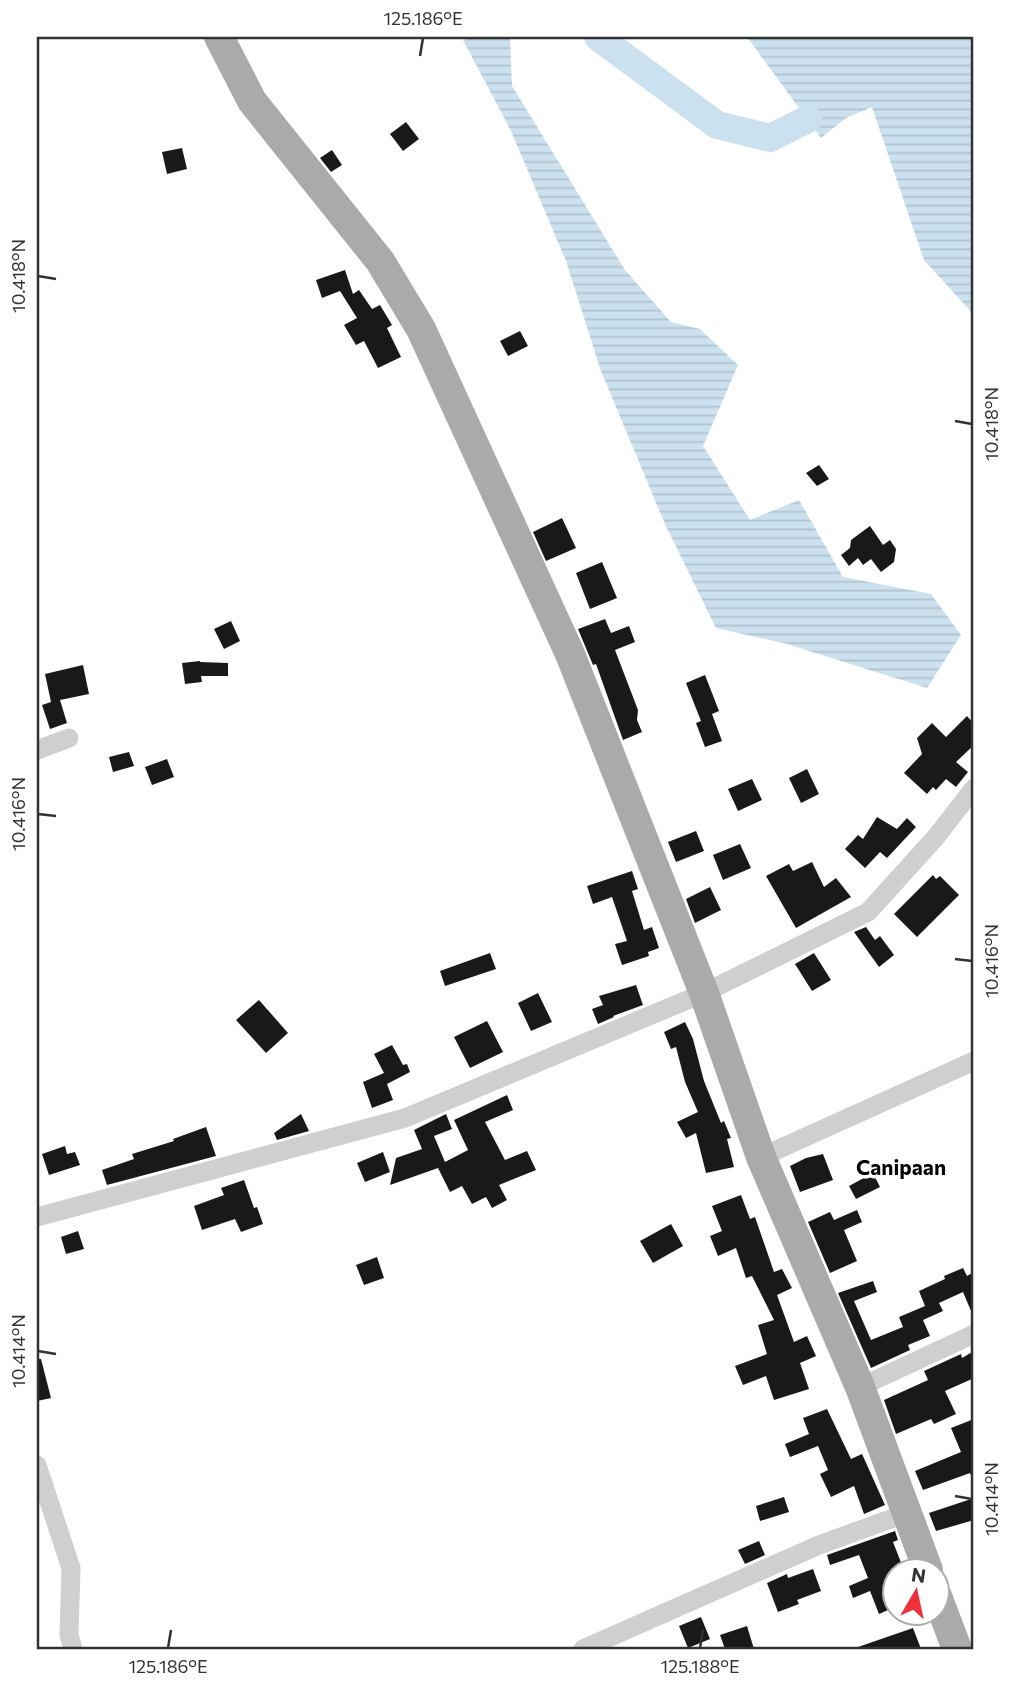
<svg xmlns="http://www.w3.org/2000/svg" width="1011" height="1686" viewBox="0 0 1011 1686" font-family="Commissioner,sans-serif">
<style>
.water{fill:url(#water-rules)}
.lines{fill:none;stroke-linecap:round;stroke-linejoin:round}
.river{stroke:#cce1ef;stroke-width:28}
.building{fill:#191919}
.street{stroke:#cfcfcf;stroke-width:19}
.primary{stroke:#aaa;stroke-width:30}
.ticks{fill:none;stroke:#323232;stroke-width:2.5}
.labels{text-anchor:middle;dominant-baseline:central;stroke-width:7;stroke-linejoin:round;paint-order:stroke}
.quarter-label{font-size:21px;font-weight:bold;fill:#000;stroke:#fff}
.neatline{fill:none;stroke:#323232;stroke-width:2.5}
.ticks-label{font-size:18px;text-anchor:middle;fill:#323232}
</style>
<defs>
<pattern id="water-rules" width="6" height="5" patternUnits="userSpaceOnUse" patternTransform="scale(1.75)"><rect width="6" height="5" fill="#cce1ef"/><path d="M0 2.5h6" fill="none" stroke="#b0c2cd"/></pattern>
</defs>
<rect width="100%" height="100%" fill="#fff"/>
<g class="water">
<polygon points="478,37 510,37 512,86 625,270 671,322 700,329 738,365 703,446 750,520 799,500 843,577 931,594 961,635 927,688 787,644 716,628 665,524 601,371 566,261 511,131 463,40"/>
<polygon points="747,37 974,37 974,315 924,260 872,107 846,118 821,138"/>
</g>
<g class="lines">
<polyline class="river" points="598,37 717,125 770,138 808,119"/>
</g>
<g class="building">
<polygon points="406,122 419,139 403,151 390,134"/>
<polygon points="182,148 187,169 167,174 162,152"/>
<polygon points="332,150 342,165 331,172 320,158"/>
<polygon points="345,270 353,294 359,290 372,309 380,305 392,325 387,328 401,357 378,368 364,341 356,345 344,325 357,318 340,291 322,298 316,280"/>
<polygon points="520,331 528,346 508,356 500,341"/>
<polygon points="819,465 829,479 817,486 806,473"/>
<polygon points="562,518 576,548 546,561 533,532"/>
<polygon points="870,526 883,545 890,540 896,549 894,562 881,572 871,559 863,565 858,558 849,566 841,555 850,548 851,540"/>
<polygon points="602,562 617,598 590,609 576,573"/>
<polygon points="605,619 611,633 629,626 635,642 615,650 638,710 637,720 642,732 623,740 596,664 593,665 578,629"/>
<polygon points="231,621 240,641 224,649 214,629"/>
<polygon points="200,661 200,662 228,663 228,676 201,676 202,682 185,684 182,663"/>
<polygon points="83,665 89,694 60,700 67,723 50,729 42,705 51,702 45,674"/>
<polygon points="705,675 719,711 712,714 722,741 705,747 696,723 701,721 686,683"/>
<polygon points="967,716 974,724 974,745 956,762 968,772 956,787 946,779 936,790 933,787 927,794 904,773 922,754 917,738 932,723 946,737"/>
<polygon points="129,752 134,766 113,772 109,757"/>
<polygon points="167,759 174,777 152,785 145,767"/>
<polygon points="807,769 819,794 801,803 789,778"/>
<polygon points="752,779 762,800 738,811 728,789"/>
<polygon points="877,817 897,829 907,818 916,827 887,858 880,852 865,868 845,849 858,835 863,839"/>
<polygon points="696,831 704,851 676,862 668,842"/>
<polygon points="740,844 751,868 723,880 713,855"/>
<polygon points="812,862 824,887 836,878 851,897 796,928 766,876 789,864 793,871"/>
<polygon points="632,871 638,889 632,891 644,930 652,927 659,948 648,952 649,956 622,965 615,944 627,941 612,897 593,904 587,886"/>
<polygon points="933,875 936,879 940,876 959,895 917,937 894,914"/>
<polygon points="710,887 721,910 695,923 686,899"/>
<polygon points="866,927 875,940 880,936 894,955 879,967 854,932"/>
<polygon points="490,953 496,969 445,986 440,971"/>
<polygon points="814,953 831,980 812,991 795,964"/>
<polygon points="636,985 643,1005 613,1016 614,1017 598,1024 592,1009 603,1005 599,996"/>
<polygon points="538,993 552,1022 531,1031 518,1003"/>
<polygon points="259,1000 288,1033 266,1053 236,1020"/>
<polygon points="487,1021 503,1052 470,1068 454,1037"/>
<polygon points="685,1022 693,1039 704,1081 721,1123 724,1121 731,1138 727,1139 734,1167 706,1173 696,1133 686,1138 677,1122 698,1112 685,1082 676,1047 671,1049 664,1032"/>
<polygon points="392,1045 403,1065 407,1064 410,1072 387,1084 393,1100 372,1108 363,1082 384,1073 374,1054"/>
<polygon points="507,1095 513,1110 485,1122 505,1160 527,1151 536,1170 499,1185 507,1200 492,1208 486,1197 472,1204 462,1186 450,1192 438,1168 390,1185 396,1158 422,1149 414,1130 446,1114 452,1129 434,1136 445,1162 468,1150 454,1120"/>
<polygon points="301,1114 309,1131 277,1140 274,1133"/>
<polygon points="206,1127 216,1156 107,1185 102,1170 134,1159 132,1154 174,1141 173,1139"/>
<polygon points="65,1146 67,1154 75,1152 80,1165 49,1175 42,1154"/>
<polygon points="383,1152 390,1172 365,1182 357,1163"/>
<polygon points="823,1154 833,1180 800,1192 790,1166 806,1158"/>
<polygon points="873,1173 880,1187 856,1199 849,1186"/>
<polygon points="244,1180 254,1208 257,1207 263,1224 241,1232 235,1219 202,1230 194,1206 224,1195 221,1188"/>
<polygon points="741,1195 750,1219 755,1217 774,1272 782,1269 792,1288 777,1295 794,1342 807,1336 816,1356 800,1363 809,1389 774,1400 766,1376 743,1385 735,1366 767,1354 758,1325 774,1320 752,1276 746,1278 736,1248 718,1256 710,1236 722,1231 712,1206"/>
<polygon points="857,1210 862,1222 844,1230 857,1261 830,1273 808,1222 830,1212 834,1220"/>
<polygon points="671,1224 683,1246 653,1263 640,1241"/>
<polygon points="78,1231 84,1249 66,1254 61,1237"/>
<polygon points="377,1257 384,1278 364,1285 356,1265"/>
<polygon points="963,1268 967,1276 974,1272 974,1318 963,1292 939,1303 943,1311 923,1320 930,1336 908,1345 910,1350 871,1368 838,1293 873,1281 877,1292 854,1301 871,1340 903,1327 899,1317 925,1306 919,1291 945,1279 944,1276"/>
<polygon points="974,1351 974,1378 945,1391 956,1414 934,1424 931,1419 896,1434 884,1400 928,1380 924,1371 961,1354 962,1358"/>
<polygon points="37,1359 41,1359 51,1398 37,1401"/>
<polygon points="827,1409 851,1459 862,1454 885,1505 864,1514 854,1486 831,1497 820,1474 828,1470 818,1446 790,1457 785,1444 809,1434 803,1418"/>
<polygon points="974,1419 974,1483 970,1473 923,1490 915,1471 961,1452 951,1428"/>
<polygon points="784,1497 789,1512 760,1521 756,1506"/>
<polygon points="974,1498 974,1520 936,1531 929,1513"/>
<polygon points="895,1531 898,1540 893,1542 902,1565 895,1567 895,1607 879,1614 870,1591 853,1598 849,1586 868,1578 859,1555 830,1565 827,1555"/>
<polygon points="759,1541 765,1555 745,1564 738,1550"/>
<polygon points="813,1569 821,1591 797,1600 799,1604 778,1612 767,1583 787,1574 788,1578"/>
<polygon points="701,1617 710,1639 688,1648 679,1626"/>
<polygon points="747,1626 754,1649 725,1649 720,1635"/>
<polygon points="913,1628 921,1649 859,1649 858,1647"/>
</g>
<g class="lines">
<g class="street">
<polyline points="37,750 69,738"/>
<polyline points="761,1157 974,1061"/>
<polyline points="37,1217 405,1118 704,993 868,912 936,837 974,788"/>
<polyline points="860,1387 974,1334"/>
<polyline points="37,1465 71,1568 69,1635 73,1649"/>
<polyline points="583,1649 819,1545 907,1513"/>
</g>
<g class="primary">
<polyline points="219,37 252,101 380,261 421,329 570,654 704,993 761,1157 860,1387 928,1570"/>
<polyline points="937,1596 957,1649"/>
</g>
</g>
<path class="ticks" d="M420,56L423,38M38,276L56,279M955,421L972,424M38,814L56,816M955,959L972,961M38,1351L56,1354M955,1496L972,1499M168,1648L171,1630M700,1648L703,1630"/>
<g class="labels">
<g class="quarter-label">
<text x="901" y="1166">Canipaan</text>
</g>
</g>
<rect width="1011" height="1686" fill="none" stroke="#ffffff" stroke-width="77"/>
<g transform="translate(916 1592) rotate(9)"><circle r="33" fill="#ffffff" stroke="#adadad" stroke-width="2"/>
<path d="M0-5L12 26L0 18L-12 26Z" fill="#ef2f3c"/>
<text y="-10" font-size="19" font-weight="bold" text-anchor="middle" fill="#323232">N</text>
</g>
<rect x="38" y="38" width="934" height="1610" class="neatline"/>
<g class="ticks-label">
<text x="423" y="25">125.186°E</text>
<text transform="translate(19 276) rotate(-90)" y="6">10.418°N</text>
<text transform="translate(992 424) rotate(-90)" y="6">10.418°N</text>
<text transform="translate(19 814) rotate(-90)" y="6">10.416°N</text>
<text transform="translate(992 961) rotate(-90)" y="6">10.416°N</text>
<text transform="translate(19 1351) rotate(-90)" y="6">10.414°N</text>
<text transform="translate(992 1499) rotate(-90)" y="6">10.414°N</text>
<text x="168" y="1673">125.186°E</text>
<text x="700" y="1673">125.188°E</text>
</g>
</svg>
